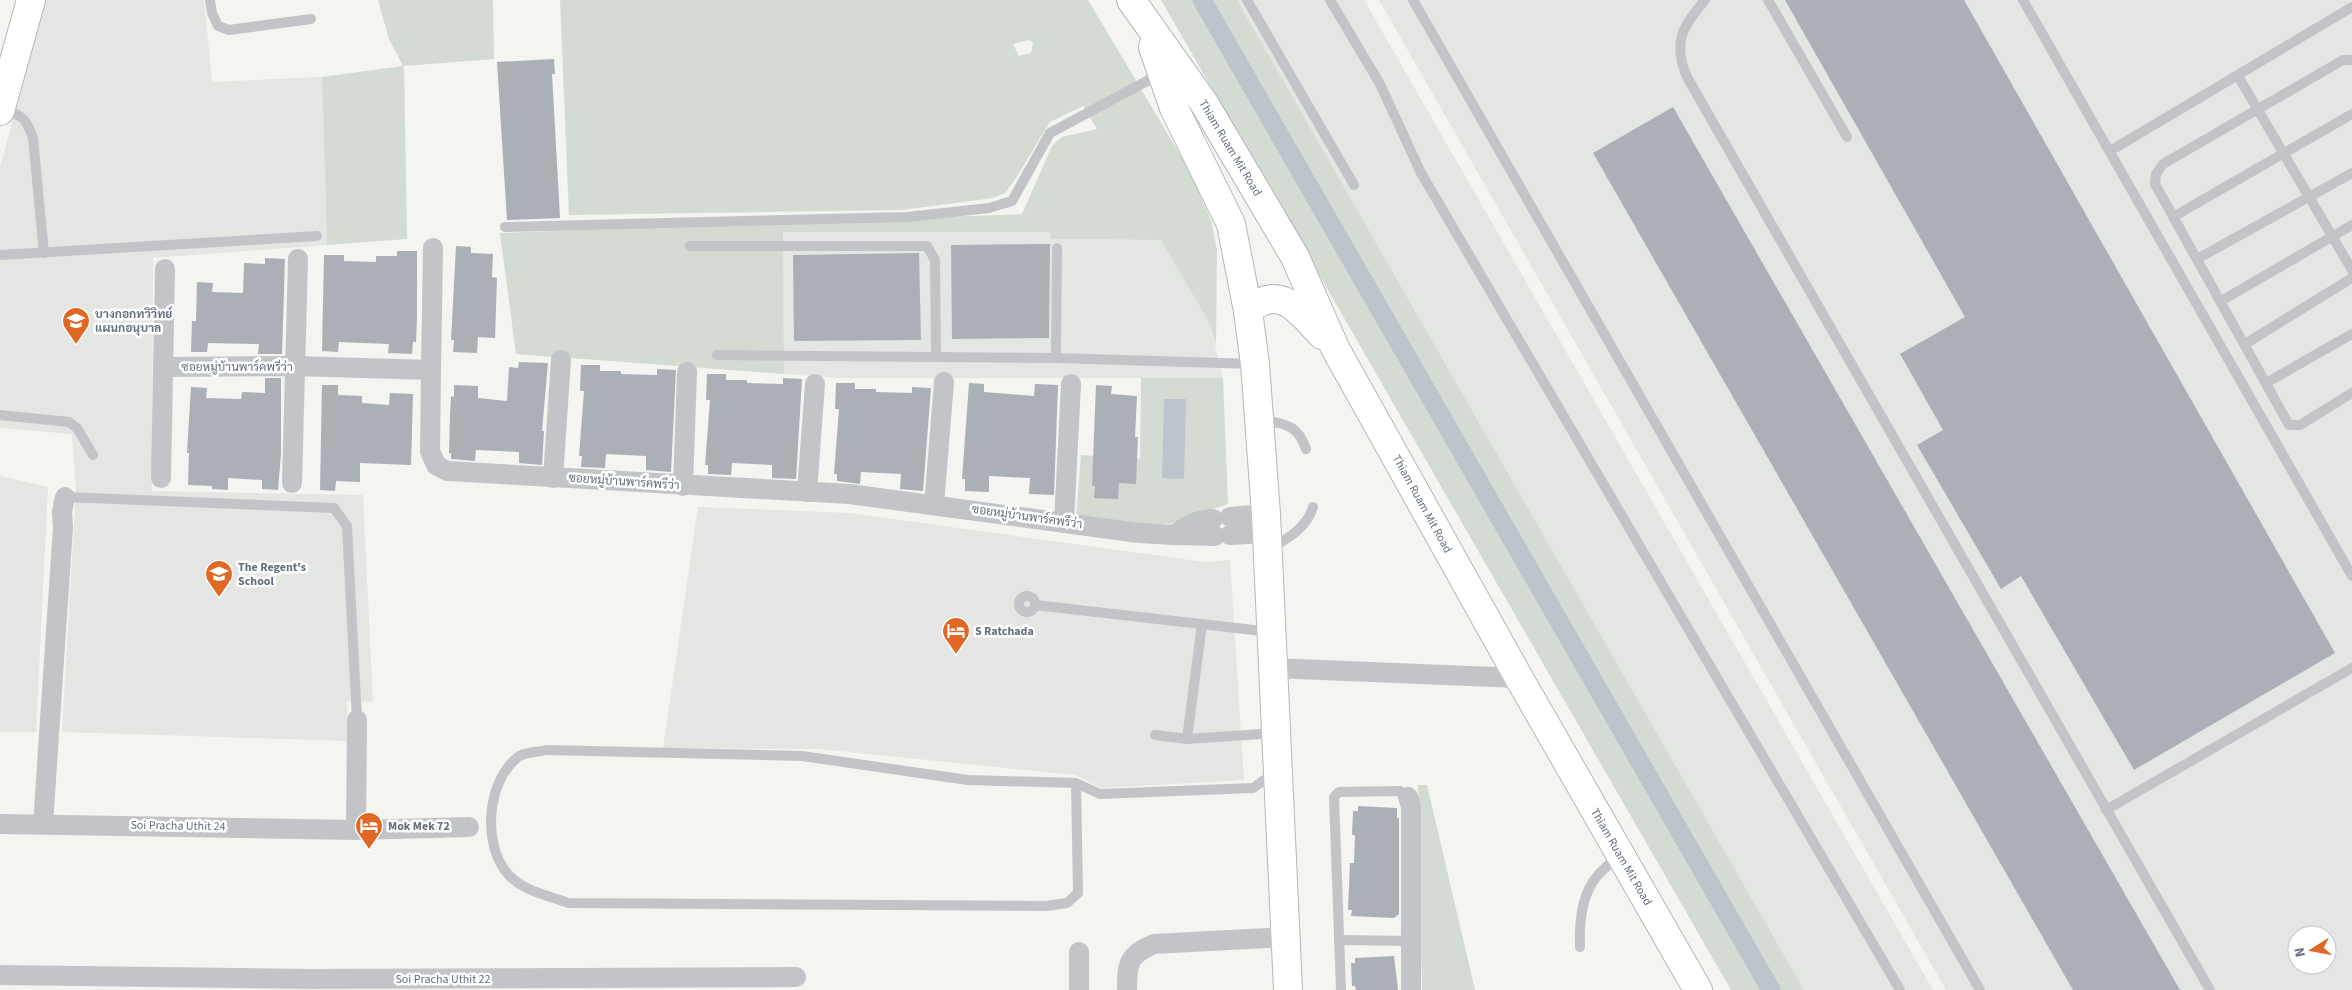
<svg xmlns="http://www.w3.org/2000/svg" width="2352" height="990" viewBox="0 0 2352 990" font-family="'Source Sans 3',Sarabun,sans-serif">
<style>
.built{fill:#e4e6e4;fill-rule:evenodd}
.green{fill:#d4dbd2;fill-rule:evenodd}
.water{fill:#bdc5cc}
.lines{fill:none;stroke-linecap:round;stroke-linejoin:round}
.canal{stroke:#bdc5cc;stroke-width:19}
.building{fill:#aab0b6}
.secondary-casing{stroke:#b4b7bc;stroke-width:30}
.lane{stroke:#c2c4c8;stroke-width:10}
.street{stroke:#c2c4c8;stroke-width:20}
.secondary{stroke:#fff;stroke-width:28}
.labels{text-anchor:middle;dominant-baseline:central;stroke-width:5;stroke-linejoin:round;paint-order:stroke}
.street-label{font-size:12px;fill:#647081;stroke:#fff}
.poi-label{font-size:12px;font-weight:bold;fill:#647081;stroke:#fff;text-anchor:start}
</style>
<rect width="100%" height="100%" fill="#f4f4f0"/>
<g class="built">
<polygon points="46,0 204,0 212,82 322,77 327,245 153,258 152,491 363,495 373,702 347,701 348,741 62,732 76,490 72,434 0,428 0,167"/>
<polygon points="1237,0 1364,0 1933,990 1804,990"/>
<path d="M1379,0H2352V990H1946ZM2297,935H2327V965H2297Z"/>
<polygon points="783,232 1050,232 1051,239 1162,240 1210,324 1223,378 840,378 784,374"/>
<polygon points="0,476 48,487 36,732 0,732"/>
<polygon points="698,507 850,513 1205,562 1230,560 1244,780 1101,788 1075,775 819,749 663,748"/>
</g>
<g class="green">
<polygon points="378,0 493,0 494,59 404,66 407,239 327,245 322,77 403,66 389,39"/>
<path d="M560,0H1088L1188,168L1211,220L1217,250L1216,345L1210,324L1161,240L1051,239L1050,232H783L784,374L516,354L500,233L1022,214L1052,146L1062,137L1097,129L1083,106L1050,122L1014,181L1005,193L993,198L902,210L569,215ZM1029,40L1033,43L1031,53L1019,56L1013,44Z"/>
<polygon points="1161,0 1237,0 1804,990 1731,990"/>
<polygon points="1141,378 1223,378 1228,504 1170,524 1139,524 1076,519 1081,455 1140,459"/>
<polygon points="1418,785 1427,785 1475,990 1422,990"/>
</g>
<polygon class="water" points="1164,399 1186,399 1184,479 1162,478"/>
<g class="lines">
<polyline class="canal" points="1202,0 1771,990"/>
</g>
<g class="building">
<polygon points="1785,0 1964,0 2335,653 2134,770 2021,576 2001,589 1917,445 1943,430 1900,354 1965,317"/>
<polygon points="554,59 555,74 552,74 560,218 507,220 497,62"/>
<polygon points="1673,107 2180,990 2073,990 1593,153"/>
<polygon points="1050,244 1049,338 952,339 951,245"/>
<polygon points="456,246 471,247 471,253 493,254 492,277 497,278 495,338 478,337 477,353 453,352 454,340 451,340"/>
<polygon points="397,251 417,251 417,318 416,342 413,342 412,354 388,353 389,344 339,342 338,352 322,351 324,255 344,255 344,261 376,262 376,256 397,256"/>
<polygon points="919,253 921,340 794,341 793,255"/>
<polygon points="265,258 285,259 282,354 258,354 259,344 208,343 207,352 191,352 192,321 196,321 197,282 213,283 212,292 243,293 244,263 265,264"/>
<polygon points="519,362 548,363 542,431 544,431 542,465 519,463 519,452 476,450 475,461 451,459 451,453 449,453 450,415 451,396 454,397 454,385 478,386 478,398 507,401 509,367 518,368"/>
<polygon points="581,365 600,365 600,371 621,371 621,374 657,375 657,369 676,370 671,472 646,470 646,456 606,454 605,468 581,467 582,456 579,456 584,391 580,391"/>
<polygon points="707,374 726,374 726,380 747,380 747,383 783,384 783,378 802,379 796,479 772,478 772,465 732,463 731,475 708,474 708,465 705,465 710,400 706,400"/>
<polygon points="265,378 281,378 281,454 278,490 262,489 262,480 228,478 228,490 212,489 212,486 188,485 189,453 187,453 191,387 207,388 206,398 241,399 242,392 265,393"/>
<polygon points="836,383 855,383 855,389 876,389 876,392 912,393 912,387 931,388 923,491 900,489 901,474 861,472 860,484 837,481 837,474 834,474 839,409 835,409"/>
<polygon points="969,383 984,384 984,392 1034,396 1035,384 1058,385 1054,495 1029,494 1030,478 989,476 989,492 965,491 965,479 962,479"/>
<polygon points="322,385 338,385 338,395 362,396 362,403 389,405 390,393 413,394 411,465 360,463 360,482 336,481 335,491 320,490"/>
<polygon points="1096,385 1112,386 1111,394 1137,396 1135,437 1138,437 1136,484 1119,483 1118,499 1094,498 1095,486 1092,486"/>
<polygon points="1358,806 1397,808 1397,818 1399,818 1399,914 1394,918 1351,916 1352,910 1348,910 1350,863 1354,863 1355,835 1352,835 1353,811 1358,811"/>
<polygon points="1394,956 1398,990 1356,990 1355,986 1352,986 1351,963 1355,963 1355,958"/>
</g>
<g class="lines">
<defs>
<g id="secondary">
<polyline points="1131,0 1204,103 1295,257 1335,348 1519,678 1698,990"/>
<polyline points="1153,47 1174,108 1231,224 1248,311 1255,364 1266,514 1288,990"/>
<polyline points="0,111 31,0"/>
<path d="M1248,311C1280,282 1300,312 1322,335"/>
</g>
</defs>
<use href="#secondary" class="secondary-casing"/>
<g class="lane">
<polyline points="210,0 212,13 218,26 229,30 311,19"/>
<polyline points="1247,0 1354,185"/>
<polyline points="1330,0 1380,84 1421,173 1900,990"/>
<polyline points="1413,0 1980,990"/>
<path d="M1705,0C1683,26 1672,42 1687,77L2210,990"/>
<polyline points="1768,0 1847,137"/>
<polyline points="2023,0 2352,576"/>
<polyline points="2352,60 2343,60 2163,164 2156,174 2155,184 2289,425 2300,425 2352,393"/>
<polyline points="2238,76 2352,270"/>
<path d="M3,109C23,116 26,118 33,138L44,253"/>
<polyline points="2110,151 2352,7"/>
<polyline points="2173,217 2352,114"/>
<polyline points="505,227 907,217 989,208 1012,201 1050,133 1162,73"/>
<polyline points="690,246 927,246 935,260 936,357"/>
<polyline points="0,255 317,236"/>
<polyline points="2197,259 2352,173"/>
<polyline points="2221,301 2352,225"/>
<polyline points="2245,344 2352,278"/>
<polyline points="717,355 1056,358 1254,364"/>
<polyline points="1056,358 1057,248"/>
<polyline points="2266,383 2352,334"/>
<polyline points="0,415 69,422 77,428 93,455"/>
<path d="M1261,419C1285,425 1297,423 1306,449"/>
<polyline points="65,497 334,508 347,526 357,720"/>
<path d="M1271,548C1289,538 1307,527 1313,507"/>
<circle cx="1027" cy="604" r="8"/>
<polyline points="1035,605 1271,632"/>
<polyline points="1155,735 1187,739 1275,733"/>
<polyline points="1187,739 1202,624"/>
<path d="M1076,783L1078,893L1067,903L1046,906L568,903C547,895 522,891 507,873C482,843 487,781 518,757C524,752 539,752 547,750L802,756L968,780L1076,783L1100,794L1253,788L1274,773"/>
<polyline points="2106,810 2352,668"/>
<polyline points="1339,940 1411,941"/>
<path d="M1580,947C1579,923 1582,893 1598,875C1604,868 1612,862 1619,856"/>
<polyline points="1341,990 1334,797 1339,792 1400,791 1408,797"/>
</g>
<g class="street">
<polyline points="163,367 295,366 431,370 430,451 436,465 447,471 849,494 1139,533 1174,535"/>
<polyline points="431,370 433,248"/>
<polyline points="161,478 165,269"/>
<polyline points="553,478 561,360"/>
<polyline points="292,483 298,259"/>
<polyline points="683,486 687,372"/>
<polyline points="807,492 815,384"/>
<polyline points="934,505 944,382"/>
<polyline points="1230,517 1266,514"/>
<path d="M1213,519C1197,520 1187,525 1174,535L1215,536"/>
<polyline points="1064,523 1071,384"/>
<polyline points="1230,535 1267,533"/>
<polyline points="1272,668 1519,678"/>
<polyline points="1408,797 1411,806 1411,990"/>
<polyline points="0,824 356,830 469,827"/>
<polyline points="43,824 63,527 62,512 65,497"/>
<polyline points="356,830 357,720"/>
<polyline points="1079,952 1079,990"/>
<polyline points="0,975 310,979 796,977"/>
<path d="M1127,990C1127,963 1128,955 1154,944L1286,937"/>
</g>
<use href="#secondary" class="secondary"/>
</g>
<defs>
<symbol id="school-pin" viewBox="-11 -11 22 30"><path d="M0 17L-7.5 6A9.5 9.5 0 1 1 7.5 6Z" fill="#e06824" stroke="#fff"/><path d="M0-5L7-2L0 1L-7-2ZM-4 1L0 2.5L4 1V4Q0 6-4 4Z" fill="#fff"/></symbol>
<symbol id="hotel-pin" viewBox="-11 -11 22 30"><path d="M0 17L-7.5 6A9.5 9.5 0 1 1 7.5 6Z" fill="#e06824" stroke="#fff"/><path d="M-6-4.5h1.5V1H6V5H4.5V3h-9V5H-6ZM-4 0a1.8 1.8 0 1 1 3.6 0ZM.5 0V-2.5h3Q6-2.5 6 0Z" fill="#fff"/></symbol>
</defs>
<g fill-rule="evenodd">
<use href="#school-pin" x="60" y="305" width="32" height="43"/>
<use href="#school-pin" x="203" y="558" width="32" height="43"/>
<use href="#hotel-pin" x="940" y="615" width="32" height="43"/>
<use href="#hotel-pin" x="353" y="810" width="32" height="43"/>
</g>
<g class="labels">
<g class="street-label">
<text transform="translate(1230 148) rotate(59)">Thiam Ruam Mit Road</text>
<text x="237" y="367">ซอยหมู่บ้านพาร์คพรีว่า</text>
<text transform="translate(624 482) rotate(4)">ซอยหมู่บ้านพาร์คพรีว่า</text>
<text transform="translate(1422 504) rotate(61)">Thiam Ruam Mit Road</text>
<text transform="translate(1027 517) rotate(8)">ซอยหมู่บ้านพาร์คพรีว่า</text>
<text transform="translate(178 826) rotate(1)">Soi Pracha Uthit 24</text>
<text transform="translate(1621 857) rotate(60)">Thiam Ruam Mit Road</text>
<text x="443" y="979">Soi Pracha Uthit 22</text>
</g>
<g class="poi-label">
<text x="95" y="314">บางกอกทวิวิทย์<tspan x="95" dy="14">แผนกอนุบาล</tspan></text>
<text x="238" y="567">The Regent's<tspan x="238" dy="14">School</tspan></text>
<text x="975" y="631">S Ratchada</text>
<text x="388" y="826">Mok Mek 72</text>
</g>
</g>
<g transform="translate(2312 950) rotate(259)"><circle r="24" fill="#ffffff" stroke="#c1c6cd"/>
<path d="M0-4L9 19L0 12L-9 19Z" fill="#e06824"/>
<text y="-8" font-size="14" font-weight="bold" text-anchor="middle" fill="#647081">N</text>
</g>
</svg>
